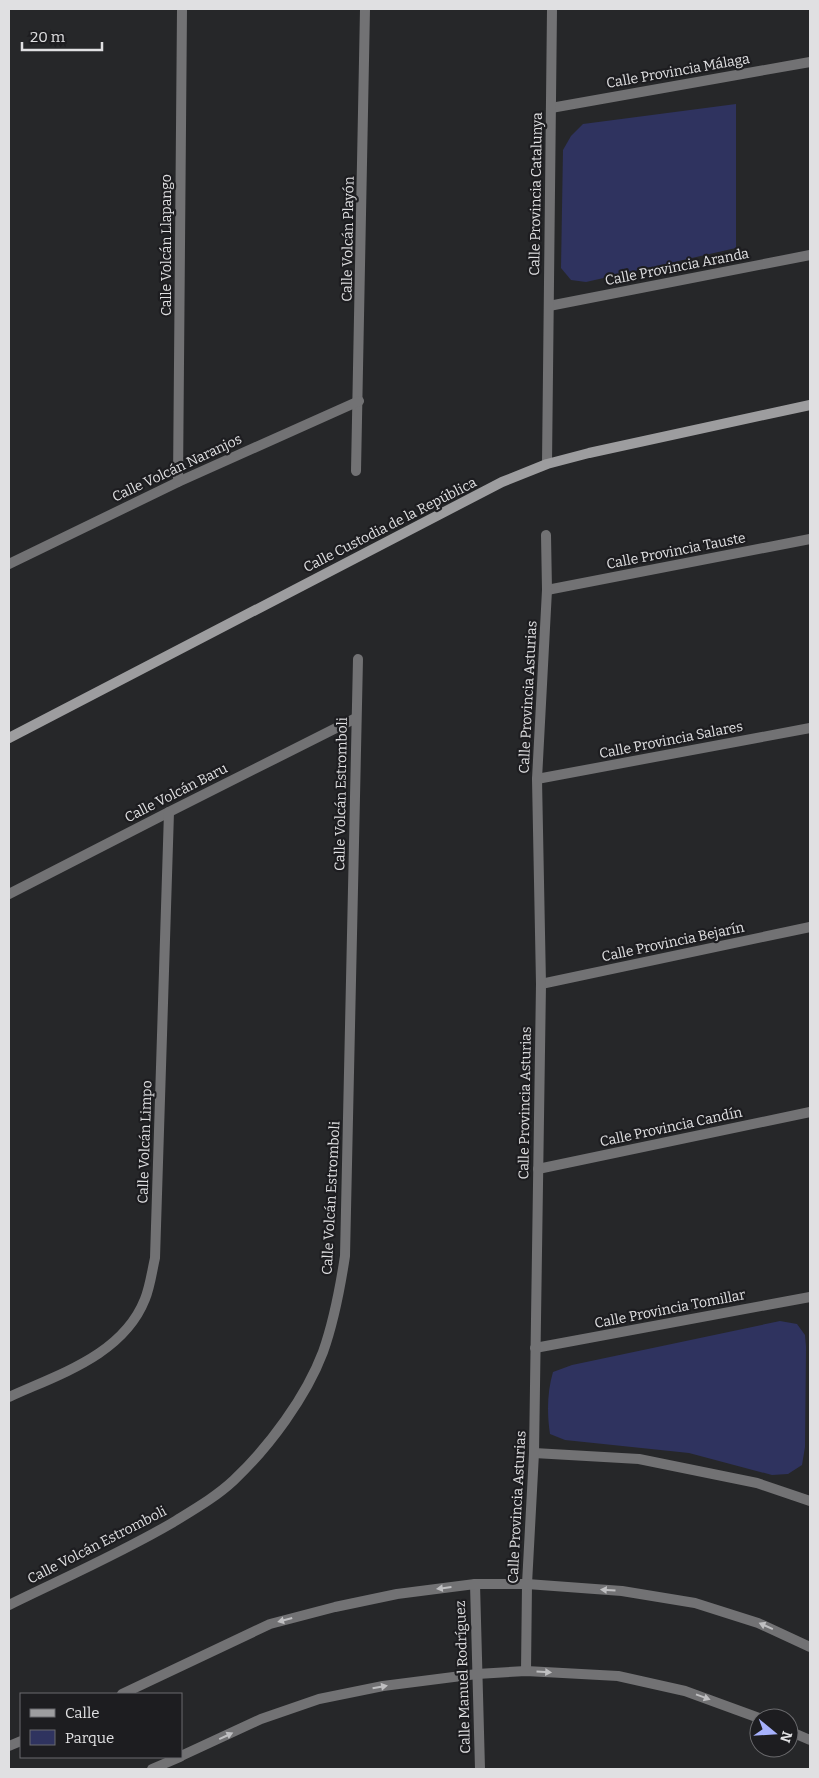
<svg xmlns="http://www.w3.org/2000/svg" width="819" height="1778" viewBox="0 0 819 1778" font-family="Bitter,serif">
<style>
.green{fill:#2f335f}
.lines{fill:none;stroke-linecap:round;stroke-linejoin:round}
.minor{stroke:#727274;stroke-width:10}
.tertiary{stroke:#727274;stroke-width:10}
.secondary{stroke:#9d9d9f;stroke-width:10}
.oneway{fill:#bfbfc1}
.labels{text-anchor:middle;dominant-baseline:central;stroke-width:4.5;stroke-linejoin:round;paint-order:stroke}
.street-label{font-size:14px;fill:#e0e0e2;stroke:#1d1d20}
</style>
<rect width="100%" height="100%" fill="#262729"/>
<g class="green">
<polygon points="736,104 736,248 586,282 571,280 561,268 563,150 571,136 583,124"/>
<path d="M780,1321L797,1324L805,1335L806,1347L805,1447L802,1465L788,1474L772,1475L689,1453L565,1440L550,1434C547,1414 547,1392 553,1372L572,1365Z"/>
</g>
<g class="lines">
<g class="minor">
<polyline points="551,108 810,62"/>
<polyline points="549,306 810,255"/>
<polyline points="547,464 552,9"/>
<polyline points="356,471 365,9"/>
<polyline points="178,482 182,9"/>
<polyline points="9,564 178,482 359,401"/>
<polyline points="547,590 810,539"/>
<polyline points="537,779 810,728"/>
<polyline points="9,894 169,812 356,718"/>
<polyline points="541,984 810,927"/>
<polyline points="538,1169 810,1112"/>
<polyline points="535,1348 810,1297"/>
<path d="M9,1397C59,1374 123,1355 145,1299C150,1287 152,1271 155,1258L169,812"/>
<polyline points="534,1453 639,1459 757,1483 810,1501"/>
<polyline points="475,1584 480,1769"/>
<path d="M9,1605C64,1578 119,1554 172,1523C193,1510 216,1497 234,1480C269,1447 306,1397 323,1352C334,1321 340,1289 345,1256L358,659"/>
<polyline points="526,1671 527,1584 534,1453 541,984 537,779 547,590 546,535"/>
</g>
<g class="tertiary">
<polyline points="122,1694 270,1624 335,1607 397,1594 475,1584 527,1584 622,1591 695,1603 758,1623 810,1647"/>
<polyline points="789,1731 810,1740"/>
<polyline points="9,1746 21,1741"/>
<polyline points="181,1756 261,1719 319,1699 383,1686 477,1674 526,1671 618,1676 685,1691 759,1718"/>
<polyline points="152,1769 180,1757"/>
</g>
<polyline class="secondary" points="9,738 502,482 547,464 589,453 810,405"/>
</g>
<defs><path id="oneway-solid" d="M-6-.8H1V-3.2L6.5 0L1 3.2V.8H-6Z" transform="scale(1.25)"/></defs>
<g class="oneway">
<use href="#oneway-solid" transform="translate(444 1588) rotate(173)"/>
<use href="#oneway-solid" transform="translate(608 1590) rotate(-176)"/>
<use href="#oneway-solid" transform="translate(285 1620) rotate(165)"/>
<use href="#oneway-solid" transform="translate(766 1626) rotate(-156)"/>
<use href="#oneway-solid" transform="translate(544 1672) rotate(3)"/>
<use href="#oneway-solid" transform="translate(380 1687) rotate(-10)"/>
<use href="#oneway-solid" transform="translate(703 1697) rotate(20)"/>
<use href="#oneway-solid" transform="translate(226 1736) rotate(-25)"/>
</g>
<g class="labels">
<g class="street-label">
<text transform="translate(678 71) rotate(-10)">Calle Provincia Málaga</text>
<text transform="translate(536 194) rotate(-89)">Calle Provincia Catalunya</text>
<text transform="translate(348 239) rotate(-89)">Calle Volcán Playón</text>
<text transform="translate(166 245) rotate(-90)">Calle Volcán Llapango</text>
<text transform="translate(677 267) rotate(-11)">Calle Provincia Aranda</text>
<text transform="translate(177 468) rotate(-25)">Calle Volcán Naranjos</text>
<text transform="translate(390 525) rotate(-27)">Calle Custodia de la República</text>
<text transform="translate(676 551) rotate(-11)">Calle Provincia Tauste</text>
<text transform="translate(528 697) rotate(-87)">Calle Provincia Asturias</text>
<text transform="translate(671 740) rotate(-11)">Calle Provincia Salares</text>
<text transform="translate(176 793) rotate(-27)">Calle Volcán Baru</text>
<text transform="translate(341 794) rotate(-89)">Calle Volcán Estromboli</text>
<text transform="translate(673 942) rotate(-12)">Calle Provincia Bejarín</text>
<text transform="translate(525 1103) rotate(-89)">Calle Provincia Asturias</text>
<text transform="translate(671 1127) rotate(-12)">Calle Provincia Candín</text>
<text transform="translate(145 1142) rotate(-88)">Calle Volcán Limpo</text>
<text transform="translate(331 1198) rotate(-87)">Calle Volcán Estromboli</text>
<text transform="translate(670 1309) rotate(-11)">Calle Provincia Tomillar</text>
<text transform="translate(517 1507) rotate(-87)">Calle Provincia Asturias</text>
<text transform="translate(97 1545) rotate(-27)">Calle Volcán Estromboli</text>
<text transform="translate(463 1677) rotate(-92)">Calle Manuel Rodríguez</text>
</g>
</g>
<rect width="819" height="1778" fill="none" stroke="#e0e0e2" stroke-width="20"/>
<rect x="20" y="1693" width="162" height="65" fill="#1d1d20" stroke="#6b6b6e"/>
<rect x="30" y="1709" width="25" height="8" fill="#9d9d9f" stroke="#6b6b6e"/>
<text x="65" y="1718" font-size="15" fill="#e0e0e2">Calle</text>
<rect x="30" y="1730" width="25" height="15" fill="#2f335f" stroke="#6b6b6e"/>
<text x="65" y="1743" font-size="15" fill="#e0e0e2">Parque</text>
<g transform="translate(774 1733) rotate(108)"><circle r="24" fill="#1d1d20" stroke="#6b6b6e"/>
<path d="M0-4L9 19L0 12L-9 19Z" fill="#a6b1fc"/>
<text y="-8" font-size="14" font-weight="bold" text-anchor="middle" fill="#e0e0e2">N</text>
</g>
<path d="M22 42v8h80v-8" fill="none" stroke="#e0e0e2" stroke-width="2.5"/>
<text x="30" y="42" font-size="15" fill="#e0e0e2" stroke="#1d1d20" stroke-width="4" paint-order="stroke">20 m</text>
</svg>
